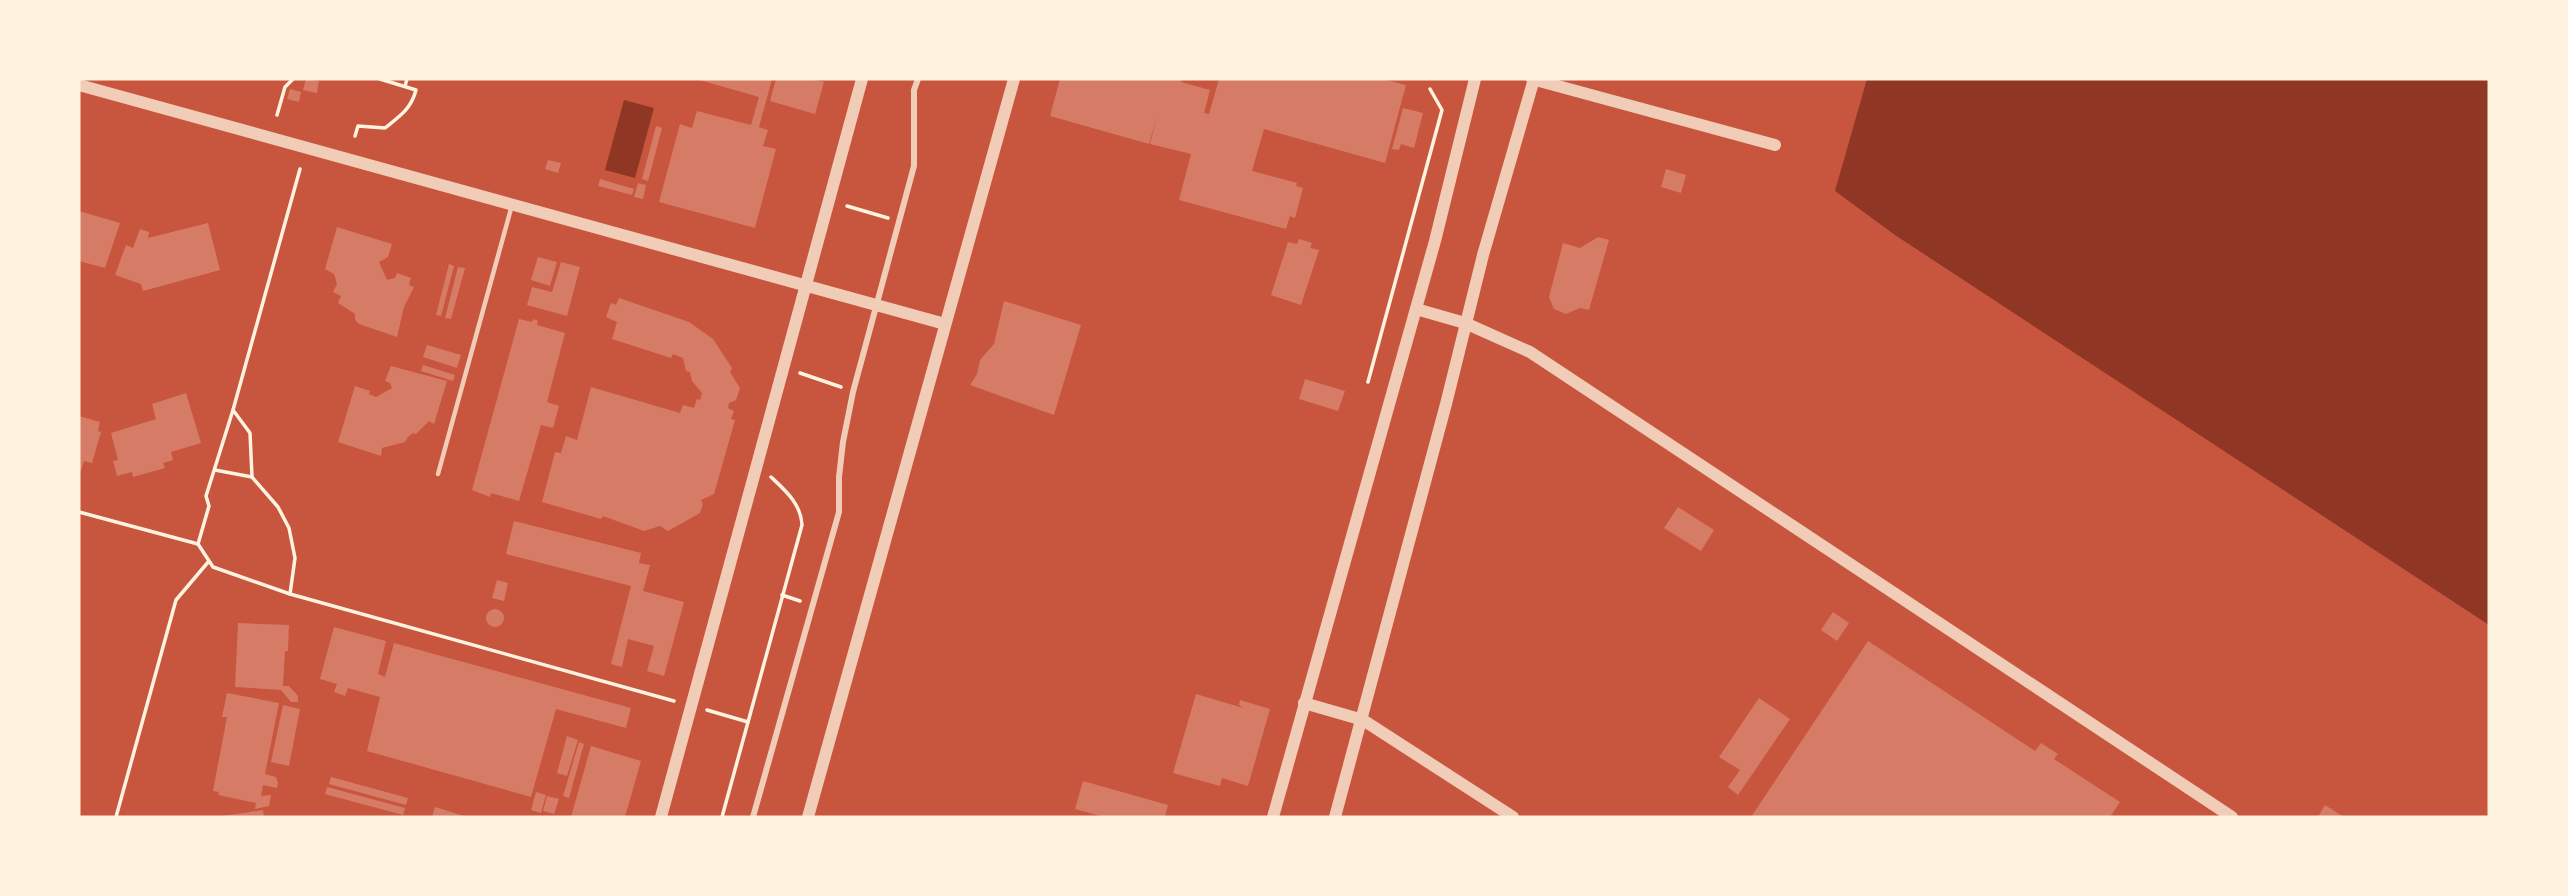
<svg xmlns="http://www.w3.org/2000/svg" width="2568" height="896" viewBox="0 0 2568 896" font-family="Inter,sans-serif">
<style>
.water{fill:#8f3625}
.building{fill:#d67c66}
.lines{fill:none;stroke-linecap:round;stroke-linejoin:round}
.path{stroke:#fff3e0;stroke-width:3.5}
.service{stroke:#f1ccb7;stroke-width:4.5}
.pedestrian{stroke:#f1ccb7;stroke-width:6}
.tertiary{stroke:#f1ccb7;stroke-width:12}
</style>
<rect width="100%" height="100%" fill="#c8553d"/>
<g class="water">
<polygon points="1867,79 2489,79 2489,625 1895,235 1835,191"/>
<polygon points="624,100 654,108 635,178 605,170"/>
</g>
<g class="building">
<polygon points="306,79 319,81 317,93 303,90"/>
<polygon points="696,79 772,79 759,127 768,130 763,146 776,149 755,228 659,202 680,124 692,128 697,111 751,125 759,97"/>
<polygon points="776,79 810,79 824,82 815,114 770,101"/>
<polygon points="1060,79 1182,79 1181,82 1210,90 1204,113 1209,114 1219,79 1383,79 1406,85 1385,163 1264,129 1252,171 1297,183 1296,186 1303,188 1295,218 1290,216 1286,229 1179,200 1191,154 1150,144 1157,116 1149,144 1050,116"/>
<polygon points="290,89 301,92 299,102 287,99"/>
<polygon points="1403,108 1423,113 1414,148 1401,144 1399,150 1392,149"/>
<polygon points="656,126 662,128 648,181 642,179"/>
<polygon points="548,160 561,163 558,173 545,169"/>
<polygon points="1666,169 1686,175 1681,193 1661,187"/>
<polygon points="600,179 634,189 632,195 598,186"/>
<polygon points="638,183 646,185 643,199 634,197"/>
<polygon points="79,211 120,223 105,268 79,261"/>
<polygon points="208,223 220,270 143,291 141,284 115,275 126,245 133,248 140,229 149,232 148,238"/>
<polygon points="337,227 392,244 388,257 379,262 387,280 395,278 397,273 411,278 409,285 414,287 404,307 397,337 359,324 355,320 355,314 338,303 341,296 333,292 337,284 334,274 325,269"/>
<polygon points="1598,237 1609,240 1589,310 1580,308 1566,314 1554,309 1549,297 1563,243 1580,248"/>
<polygon points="1299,239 1312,243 1310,248 1319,250 1301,305 1271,295 1288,242 1297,244"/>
<polygon points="538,257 557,262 550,286 531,280"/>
<polygon points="561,262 580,267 567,316 527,305 532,287 552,292"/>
<polygon points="449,264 454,266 441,316 436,315"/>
<polygon points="458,267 465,268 451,319 445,318"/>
<polygon points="619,298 689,322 713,339 732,368 730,372 740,388 736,400 729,403 728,408 734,411 731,419 735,420 714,494 701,500 703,504 700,513 668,531 660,526 644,531 603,516 601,519 542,502 555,452 561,453 566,436 577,440 591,387 680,413 683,405 694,408 697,399 700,400 702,393 692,381 690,372 686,371 683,358 673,354 671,358 612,339 617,322 606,317 611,303 616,305"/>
<polygon points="1004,301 1081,325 1054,415 970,385 977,374 980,360 994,344"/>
<polygon points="519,319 532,322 533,319 538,321 537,325 565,333 547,402 559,406 553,428 541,425 519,501 491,493 490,497 472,490"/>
<polygon points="427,345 461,355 457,368 423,357"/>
<polygon points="423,365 455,375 453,381 421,371"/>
<polygon points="391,366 447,381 434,424 429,421 416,434 413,433 408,437 405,442 382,448 381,456 338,442 355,386 370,391 369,394 376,397 392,388 390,383 385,381"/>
<polygon points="1305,379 1345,391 1338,411 1299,399"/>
<polygon points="186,393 201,443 171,452 173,460 163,463 165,468 133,477 132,472 117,476 113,461 118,460 111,433 156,419 152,404"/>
<polygon points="79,416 100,422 98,431 101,432 92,463 84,461 79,476"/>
<polygon points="1678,507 1714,530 1701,551 1664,528"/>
<polygon points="514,521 641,553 639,563 650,565 643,591 684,602 664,676 647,671 654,646 628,639 622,667 611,664 631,586 506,554"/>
<polygon points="497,580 508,583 504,601 492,598"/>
<circle cx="495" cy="618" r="9"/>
<polygon points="1833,612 1849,623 1837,641 1821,630"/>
<polygon points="238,623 289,625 288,651 285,651 283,686 289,686 298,696 298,702 291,702 281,690 235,687"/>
<polygon points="334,627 386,641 378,674 385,677 394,643 631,708 626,728 556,709 531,797 367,751 380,697 348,688 345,696 334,692 337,684 320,679"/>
<polygon points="1868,641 2035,751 2041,743 2058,754 2054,759 2120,802 2110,817 1751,817"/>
<polygon points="227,693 279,703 265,774 276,777 278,783 277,788 263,785 261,796 271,795 269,806 255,809 256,803 218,795 219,792 213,791 227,717 222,717"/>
<polygon points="1196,694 1243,708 1239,705 1240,700 1270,709 1248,786 1222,778 1220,786 1173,773"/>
<polygon points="1759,698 1790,719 1738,795 1728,787 1740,770 1719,757"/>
<polygon points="283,705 300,709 289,766 271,762"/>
<polygon points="567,736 578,740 567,776 557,773"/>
<polygon points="579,742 584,744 569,798 563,796"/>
<polygon points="591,746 641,761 625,817 571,817"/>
<polygon points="331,777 408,798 406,805 329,784"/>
<polygon points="1083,781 1168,805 1165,817 1104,817 1075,809"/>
<polygon points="327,787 405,808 403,815 325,794"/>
<polygon points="536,792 546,795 541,813 531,810"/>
<polygon points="547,796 559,799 554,814 543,811"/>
<polygon points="2325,805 2344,817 2318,817"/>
<polygon points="435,807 467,817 432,817"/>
<polygon points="263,810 264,817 224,817 224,816"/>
</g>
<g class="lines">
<g class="path">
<polyline points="405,86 407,79"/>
<polyline points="277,115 285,87 293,79"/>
<path d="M355,136L358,126L385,128C400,116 411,109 416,90L380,79"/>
<polyline points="847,206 888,218"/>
<polyline points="800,373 841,387"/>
<polyline points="1368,382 1442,110 1430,89"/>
<polyline points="233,410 250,433 252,477 278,507 289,528 295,558 290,594"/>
<polyline points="215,470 252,477"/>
<polyline points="79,512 198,544"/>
<polyline points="198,544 213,567 290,594 674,701"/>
<polyline points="198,544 209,506 206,496 233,410 300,169"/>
<polyline points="782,595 800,601"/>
<polyline points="707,710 748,722"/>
<polyline points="116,817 176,600 209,561"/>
<path d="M722,817L802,525C801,504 786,491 771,477"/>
</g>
<polyline class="service" points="438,474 512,205"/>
<polyline class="pedestrian" points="753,817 839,512 839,477 843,442 853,392 914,166 914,90 918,79"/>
<g class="tertiary">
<polyline points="1532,79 1775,145"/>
<polyline points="79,85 945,324"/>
<polyline points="1416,309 1465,323 1530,352 2232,817"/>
<polyline points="1304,703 1363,720 1513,817"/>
<polyline points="661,817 862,79"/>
<polyline points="808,817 1014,79"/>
<polyline points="1273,817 1435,241 1475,79"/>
<polyline points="1335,817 1446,404 1483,255 1534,79"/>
</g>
</g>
<rect width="2568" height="896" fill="none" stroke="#fff3e0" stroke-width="161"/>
</svg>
